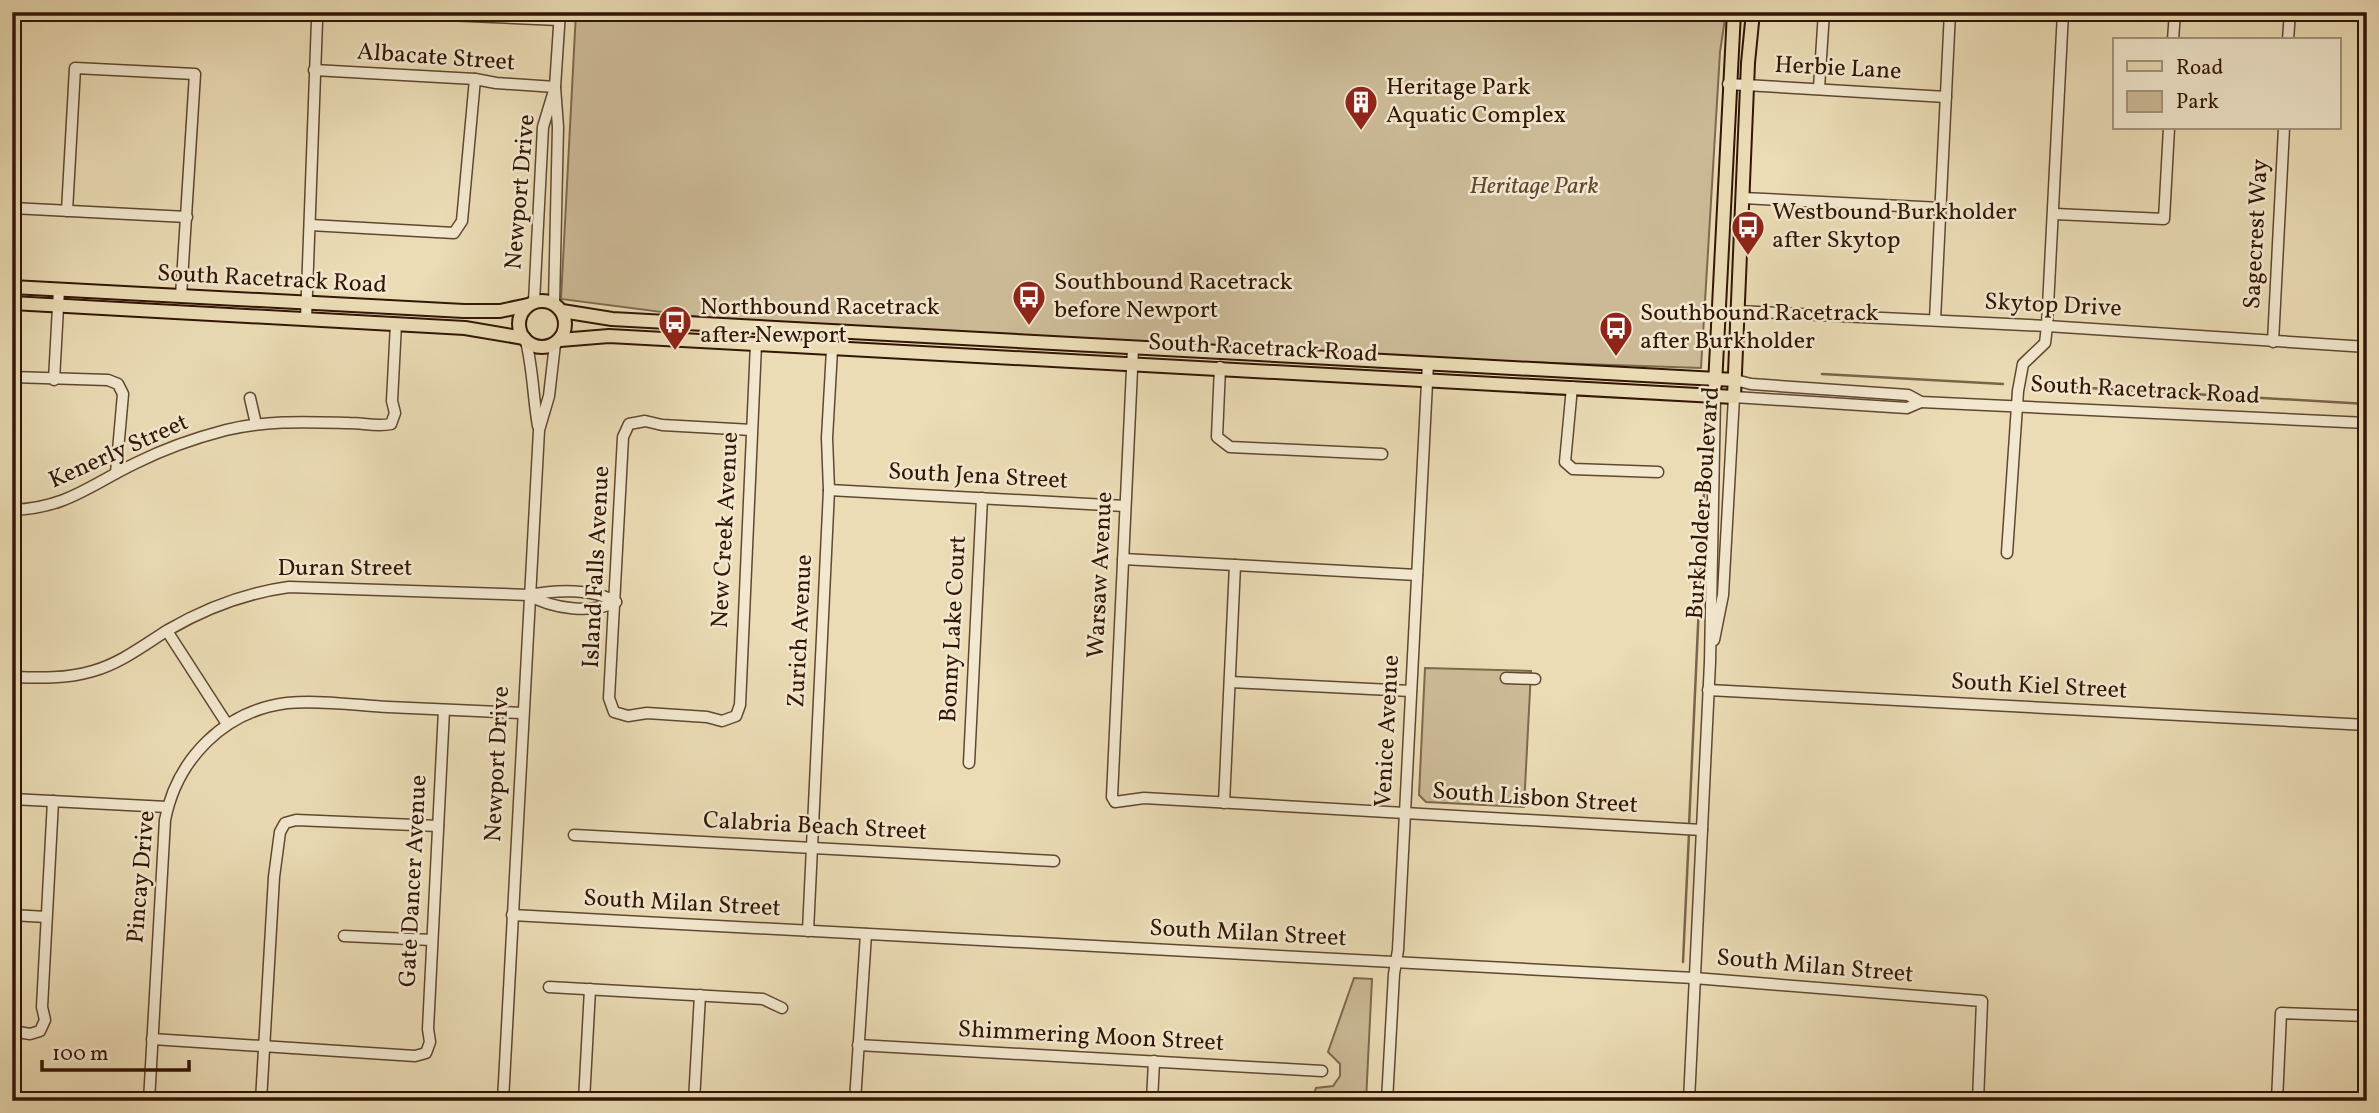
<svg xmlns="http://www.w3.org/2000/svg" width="2379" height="1113" viewBox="0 0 2379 1113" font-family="Vollkorn,serif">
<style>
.green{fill:#ccba97;stroke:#7f684e;stroke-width:2}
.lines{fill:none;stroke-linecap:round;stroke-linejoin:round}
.stream{stroke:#7b644a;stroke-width:2.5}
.minor-casing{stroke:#604730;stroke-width:13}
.major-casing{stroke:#321504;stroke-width:16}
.minor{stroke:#f2e8cf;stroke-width:10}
.major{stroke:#ebdcb5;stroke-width:12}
.labels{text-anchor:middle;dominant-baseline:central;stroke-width:5;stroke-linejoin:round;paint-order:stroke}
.street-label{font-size:24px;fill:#321504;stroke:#f2e8cf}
.poi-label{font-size:24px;fill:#321504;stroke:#f2e8cf;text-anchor:start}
.park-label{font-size:24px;font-style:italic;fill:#604730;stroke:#f2e8cf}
</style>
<rect width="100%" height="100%" fill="#ebdcb5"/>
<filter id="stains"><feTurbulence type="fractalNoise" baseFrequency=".00286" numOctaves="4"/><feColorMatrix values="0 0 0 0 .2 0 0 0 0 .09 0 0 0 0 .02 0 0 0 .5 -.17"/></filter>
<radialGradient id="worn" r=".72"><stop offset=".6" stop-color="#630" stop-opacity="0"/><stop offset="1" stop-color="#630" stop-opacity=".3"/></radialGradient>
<g class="green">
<polygon points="576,12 1726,12 1720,52 1701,368 1159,350 808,331 561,299"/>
<polygon points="1425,668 1531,671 1524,807 1426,802 1419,795"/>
<polygon points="1354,978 1372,979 1366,1101 1311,1101 1316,1088 1333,1086 1340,1076 1340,1064 1328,1052"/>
</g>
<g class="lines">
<g class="stream">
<polyline points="1822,374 2003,384"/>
<polyline points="2037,385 2367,404"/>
<polyline points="1689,826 1707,427"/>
<polyline points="1683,962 1689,833"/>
</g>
<defs>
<g id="minor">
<polyline points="377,12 559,20"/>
<polyline points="2173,40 2175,12"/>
<polyline points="2288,40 2290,12"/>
<polyline points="314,70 475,79 496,83 555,87"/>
<polyline points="1728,84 1946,97"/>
<polyline points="1819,88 1824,12"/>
<polyline points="1743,198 1941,208"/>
<polyline points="12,208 187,217"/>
<polyline points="67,211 75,68 195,74 181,296"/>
<polyline points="2055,214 2164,219 2169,128"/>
<polyline points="310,225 454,233 462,221 475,79"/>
<polyline points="534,302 543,127 553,94"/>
<polyline points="554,303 558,127 555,87 560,12"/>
<polyline points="1737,311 2047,326 2367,347"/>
<polyline points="306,319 317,21"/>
<polyline points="1935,320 1950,12"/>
<path d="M526,341C533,370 533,397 538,426"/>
<polyline points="2273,342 2284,128"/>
<polyline points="1133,348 1112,797 1115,802 1144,798 1702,830"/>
<polyline points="1220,367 1217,437 1230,447 1382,454"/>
<polyline points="12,377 108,380 118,384 123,394 116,473"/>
<polyline points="54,380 59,289"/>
<polyline points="1735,380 1751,384 1908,395 1921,402 2367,423"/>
<polyline points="1572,387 1565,462 1573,469 1658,472"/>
<polyline points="250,398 256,424"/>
<polyline points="752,430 662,425 645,421 629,424 623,437 609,698 614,712 628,716 647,713 707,717 722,721 736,716 740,705 756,344"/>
<polyline points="829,490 1125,506"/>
<path d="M12,510C67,508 90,485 136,463C164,449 195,438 226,430C267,420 307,422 349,423C363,423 377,427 391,424L395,413L392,401L396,324"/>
<polyline points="2007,553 2018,391 2023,364 2045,343 2047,326 2063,12"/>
<polyline points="1123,559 1417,575"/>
<path d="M529,595C552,609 592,614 616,602"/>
<polyline points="167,631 227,724"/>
<polyline points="1714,640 1723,595 1734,397 1907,408 1921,402"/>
<path d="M12,677C40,678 66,679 93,671C121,663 144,645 168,630C206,608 245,593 289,587L529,595C555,590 594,588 616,602"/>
<polyline points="1506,678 1535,679"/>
<polyline points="1230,682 1411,691"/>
<polyline points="1708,690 2367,725"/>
<polyline points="969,763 982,498"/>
<polyline points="12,799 167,807"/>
<polyline points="1224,803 1235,565"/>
<polyline points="574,835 1054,861"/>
<polyline points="12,915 46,917"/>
<polyline points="512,915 1694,978 1982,1001 1978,1101"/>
<polyline points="808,931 829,490 827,438 833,332"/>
<polyline points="344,936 432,940"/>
<polyline points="549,987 763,999 782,1008"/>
<polyline points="12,1031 30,1034 40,1031 45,1020 42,1007 53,801"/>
<polyline points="152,1039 415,1056 426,1053 430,1042 428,1029 444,710"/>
<polyline points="858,1045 1322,1071"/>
<path d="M149,1101L165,820C177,759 224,711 287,703C320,700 355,705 388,707C433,709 477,711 522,713"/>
<polyline points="261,1101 274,877 280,832 285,823 296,820 438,826"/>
<polyline points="503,1101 539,430 549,396 555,344"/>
<polyline points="584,1101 590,989"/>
<polyline points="694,1101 700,995"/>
<polyline points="855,1101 866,934"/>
<polyline points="1152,1101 1154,1061"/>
<polyline points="1387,1101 1394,974 1398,950 1428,363"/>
<polyline points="1689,1101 1710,662 1715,396"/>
<polyline points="2277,1101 2281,1013 2367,1016"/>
</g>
<g id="major">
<polyline points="12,287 464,311 500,311 528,305"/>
<circle cx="542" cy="324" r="23"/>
<polyline points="12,303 465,328 524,338"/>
<polyline points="562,311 612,319 1735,380"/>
<polyline points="560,340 609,336 1734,397 1748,63 1753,12"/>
<polyline points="1715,385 1734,12"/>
</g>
</defs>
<use href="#minor" class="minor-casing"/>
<use href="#major" class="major-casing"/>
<use href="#minor" class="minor"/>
<use href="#major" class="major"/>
</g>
<defs>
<symbol id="building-pin" viewBox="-11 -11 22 30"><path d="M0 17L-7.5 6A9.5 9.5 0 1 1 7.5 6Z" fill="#8f2418" stroke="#f2e8cf"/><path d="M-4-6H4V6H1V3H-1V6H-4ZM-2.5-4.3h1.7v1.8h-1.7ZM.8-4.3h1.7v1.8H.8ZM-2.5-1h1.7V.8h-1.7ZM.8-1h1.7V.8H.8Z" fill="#fff"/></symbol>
<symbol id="bus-pin" viewBox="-11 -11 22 30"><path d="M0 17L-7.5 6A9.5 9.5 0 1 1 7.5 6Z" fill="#8f2418" stroke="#f2e8cf"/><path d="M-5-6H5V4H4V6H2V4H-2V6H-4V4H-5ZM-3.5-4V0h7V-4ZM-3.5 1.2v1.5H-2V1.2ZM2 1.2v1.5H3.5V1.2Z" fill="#fff"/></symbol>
</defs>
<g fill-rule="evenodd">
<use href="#building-pin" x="1342" y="83" width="38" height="52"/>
<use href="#bus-pin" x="1729" y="208" width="38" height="52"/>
<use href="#bus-pin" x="1010" y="278" width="38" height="52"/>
<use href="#bus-pin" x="656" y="303" width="38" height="52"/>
<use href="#bus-pin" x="1597" y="309" width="38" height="52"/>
</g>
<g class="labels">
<g class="street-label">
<text transform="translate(436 58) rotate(4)">Albacate Street</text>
<text transform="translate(1838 69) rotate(3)">Herbie Lane</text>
<text transform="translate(521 192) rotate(-85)">Newport Drive</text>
<text transform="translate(2257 234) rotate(-87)">Sagecrest Way</text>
<text transform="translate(272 280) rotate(3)">South Racetrack Road</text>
<text transform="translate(2053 306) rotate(3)">Skytop Drive</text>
<text transform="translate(1263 349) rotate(3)">South Racetrack Road</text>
<text transform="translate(2145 391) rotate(3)">South Racetrack Road</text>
<text transform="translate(119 452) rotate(-24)">Kenerly Street</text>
<text transform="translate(978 477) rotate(3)">South Jena Street</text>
<text transform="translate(1704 503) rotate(-86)">Burkholder Boulevard</text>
<text transform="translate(726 530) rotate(-87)">New Creek Avenue</text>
<text transform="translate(597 567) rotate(-87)">Island Falls Avenue</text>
<text x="345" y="569">Duran Street</text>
<text transform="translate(1101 575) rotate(-87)">Warsaw Avenue</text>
<text transform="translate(954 629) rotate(-87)">Bonny Lake Court</text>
<text transform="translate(801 631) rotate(-87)">Zurich Avenue</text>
<text transform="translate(2039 687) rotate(3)">South Kiel Street</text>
<text transform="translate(1388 731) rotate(-87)">Venice Avenue</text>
<text transform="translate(498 764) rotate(-87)">Newport Drive</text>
<text transform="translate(1535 799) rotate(4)">South Lisbon Street</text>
<text transform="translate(815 827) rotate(3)">Calabria Beach Street</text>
<text transform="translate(142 877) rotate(-85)">Pincay Drive</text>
<text transform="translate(414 881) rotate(-87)">Gate Dancer Avenue</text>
<text transform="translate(682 904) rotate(3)">South Milan Street</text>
<text transform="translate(1248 934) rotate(3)">South Milan Street</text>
<text transform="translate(1815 967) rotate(5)">South Milan Street</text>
<text transform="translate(1091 1037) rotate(3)">Shimmering Moon Street</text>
</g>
<g class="poi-label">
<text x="1386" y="88">Heritage Park<tspan x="1386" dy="28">Aquatic Complex</tspan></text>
<text x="1772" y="213">Westbound Burkholder<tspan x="1772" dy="28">after Skytop</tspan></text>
<text x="1054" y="283">Southbound Racetrack<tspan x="1054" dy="28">before Newport</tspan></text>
<text x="700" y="308">Northbound Racetrack<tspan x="700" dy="28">after Newport</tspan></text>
<text x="1640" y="314">Southbound Racetrack<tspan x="1640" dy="28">after Burkholder</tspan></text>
</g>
<g class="park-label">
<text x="1534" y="187">Heritage Park</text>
</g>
</g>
<rect width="2379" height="1113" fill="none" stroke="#ebdcb5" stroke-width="42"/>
<rect x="14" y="14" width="2351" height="1085" fill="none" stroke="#321504" stroke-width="3.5"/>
<rect x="21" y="21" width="2337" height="1071" fill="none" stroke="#321504" stroke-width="2"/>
<rect x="2113" y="38" width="228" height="91" fill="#f2e8cf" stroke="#a5947e" stroke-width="2"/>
<rect x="2127" y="61" width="35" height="10" fill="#ebdcb5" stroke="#a5947e" stroke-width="2"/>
<text x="2176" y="74" font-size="21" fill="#321504">Road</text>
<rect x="2127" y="91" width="35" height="21" fill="#ccba97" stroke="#a5947e" stroke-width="2"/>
<text x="2176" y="108" font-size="21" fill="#321504">Park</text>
<path d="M42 1060v10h147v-10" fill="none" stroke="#321504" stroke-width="3.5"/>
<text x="52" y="1060" font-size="21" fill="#321504" stroke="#f2e8cf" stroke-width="5" paint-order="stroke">100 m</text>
<rect width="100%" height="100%" filter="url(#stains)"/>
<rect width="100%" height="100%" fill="url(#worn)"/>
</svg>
